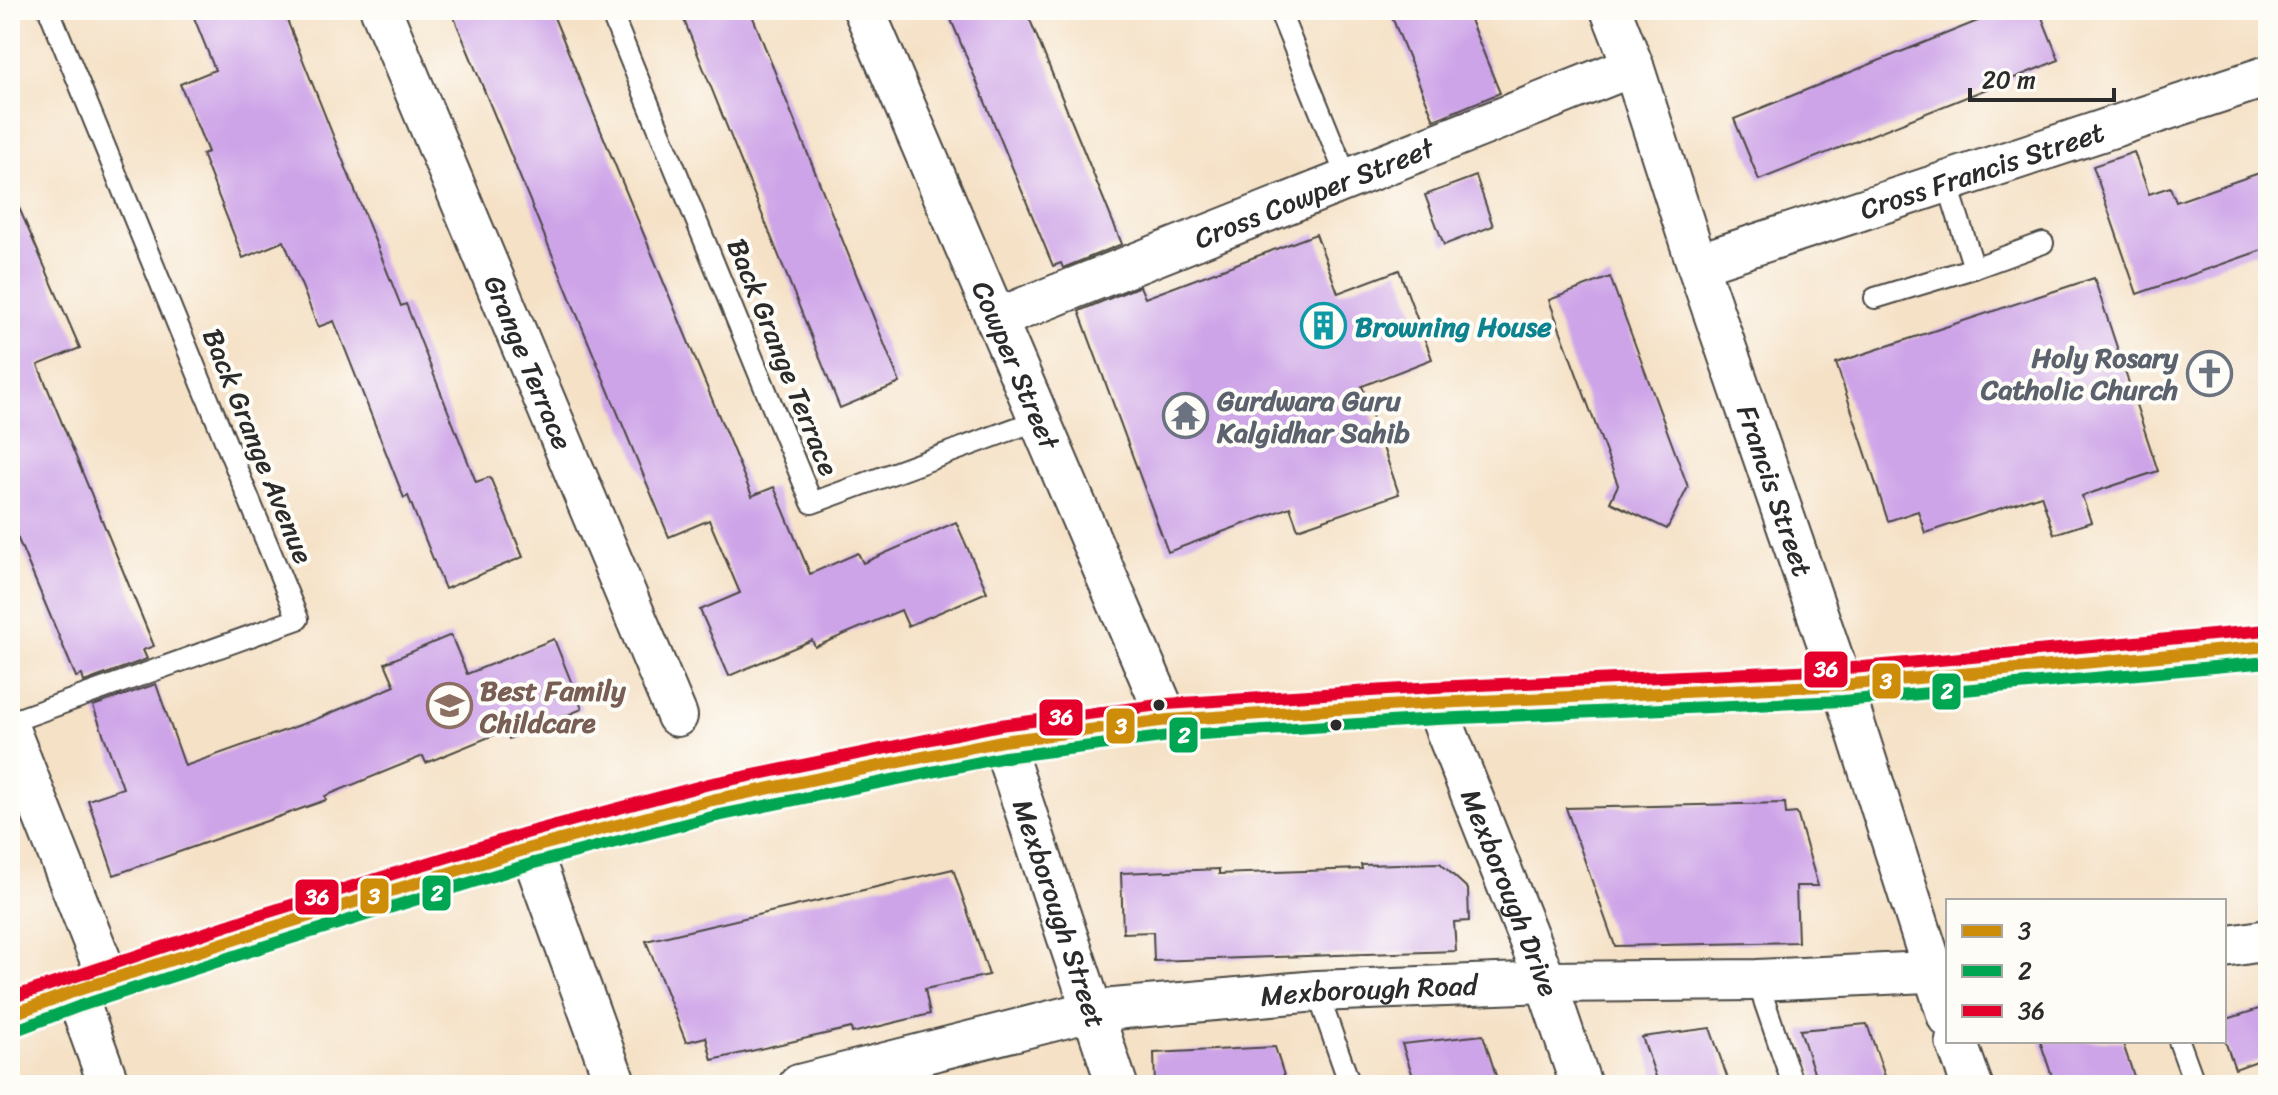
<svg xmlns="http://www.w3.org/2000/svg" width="2278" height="1095" viewBox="0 0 2278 1095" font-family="Sriracha,sans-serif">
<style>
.building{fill:#cea4e8}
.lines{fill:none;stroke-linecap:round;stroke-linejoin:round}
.lane-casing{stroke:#494642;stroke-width:24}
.street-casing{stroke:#494642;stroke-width:44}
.lane{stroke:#fff;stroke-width:20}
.street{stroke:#fff;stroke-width:40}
.bus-1-casing{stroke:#fdfcf7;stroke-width:18}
.bus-2-casing{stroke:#fdfcf7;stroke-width:18}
.bus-3-casing{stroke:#fdfcf7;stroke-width:18}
.bus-1{stroke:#ce8d09;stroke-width:12}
.bus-2{stroke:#00a651;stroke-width:12}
.bus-3{stroke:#e4002b;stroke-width:12}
.bus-dot{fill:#2b2b2b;stroke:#fdfcf7;stroke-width:3}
.labels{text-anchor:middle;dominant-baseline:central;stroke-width:8;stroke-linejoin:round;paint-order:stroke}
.street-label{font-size:28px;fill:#2b2b2b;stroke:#fdfcf7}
.culture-label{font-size:28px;font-weight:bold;fill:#0d838f;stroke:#fdfcf7;text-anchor:start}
.worship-label{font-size:28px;font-weight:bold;fill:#5b616d;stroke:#fdfcf7;text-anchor:end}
.education-label{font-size:28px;font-weight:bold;fill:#785e54;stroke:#fdfcf7;text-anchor:start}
.line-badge{stroke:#fdfcf7;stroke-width:3}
.badge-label{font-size:22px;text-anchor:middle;font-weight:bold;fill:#fff}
</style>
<rect width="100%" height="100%" fill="#fdfcf7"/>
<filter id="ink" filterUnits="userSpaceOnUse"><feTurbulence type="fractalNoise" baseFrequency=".0125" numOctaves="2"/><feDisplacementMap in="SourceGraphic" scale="16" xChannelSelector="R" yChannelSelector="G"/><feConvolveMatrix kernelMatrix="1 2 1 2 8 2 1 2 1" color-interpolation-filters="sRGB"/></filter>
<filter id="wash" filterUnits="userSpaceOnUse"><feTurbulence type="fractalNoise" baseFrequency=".006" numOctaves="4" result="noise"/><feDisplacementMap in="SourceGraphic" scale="32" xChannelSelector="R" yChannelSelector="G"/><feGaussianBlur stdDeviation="1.8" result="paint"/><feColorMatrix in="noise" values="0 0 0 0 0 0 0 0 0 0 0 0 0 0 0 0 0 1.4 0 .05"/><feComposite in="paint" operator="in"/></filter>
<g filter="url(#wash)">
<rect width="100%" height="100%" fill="#f5e1c6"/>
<g id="blocks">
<g class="building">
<polygon points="191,10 283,10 401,306 406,304 476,482 490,477 523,557 445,589 408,496 404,498 334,321 318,327 284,241 243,258 202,154 208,152 180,84 215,70"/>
<polygon points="451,10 551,10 752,496 774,487 810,574 858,553 863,563 956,522 987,592 908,626 901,610 815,647 812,640 729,676 700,610 740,593 709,520 669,537"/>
<polygon points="680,10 750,10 900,383 840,408"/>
<polygon points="947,10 1026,10 1122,244 1063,268 1061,263 1053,266"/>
<polygon points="1389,10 1466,10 1500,93 1434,120"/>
<polygon points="2005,10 2039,10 2059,60 1759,180 1734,119"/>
<polygon points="2134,152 2149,194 2170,187 2176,202 2268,170 2268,248 2137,294 2093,166"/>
<polygon points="1476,176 1493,226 1444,245 1425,195"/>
<polygon points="10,187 80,348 38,365 154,646 143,650 147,659 84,682 82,675 76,677 10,520"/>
<polygon points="1316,234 1338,293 1399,270 1432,359 1362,386 1399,494 1298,529 1290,507 1168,552 1079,311 1140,286 1145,298"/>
<polygon points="1610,277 1688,487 1667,529 1610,502 1618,485 1549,300"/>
<polygon points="2094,278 2158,471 2082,496 2091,522 2054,534 2041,495 1925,533 1918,511 1888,521 1836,363"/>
<polygon points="451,635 467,674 554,639 582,709 509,739 506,730 426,763 423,756 325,796 326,800 114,875 88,800 123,788 93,706 156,684 185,766 314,720 395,686 385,663"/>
<polygon points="1785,803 1786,814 1797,813 1818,886 1796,886 1798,942 1615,946 1566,808"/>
<polygon points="1440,863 1468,889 1469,921 1454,922 1456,951 1154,961 1153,932 1123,933 1121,873 1219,869 1219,874 1362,869 1361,865"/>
<polygon points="953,869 989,975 925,989 930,1014 852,1033 851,1028 712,1060 706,1037 686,1042 646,941"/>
<polygon points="2268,1006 2268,1057 2235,1069 2224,1038 2224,1020"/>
<polygon points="1867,1024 1888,1085 1818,1085 1800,1030"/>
<polygon points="1710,1028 1730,1085 1659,1085 1642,1037"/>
<polygon points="1483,1035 1499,1085 1416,1085 1402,1044"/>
<polygon points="2040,1041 2122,1041 2137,1085 2055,1085"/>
<polygon points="1275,1047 1287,1085 1155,1085 1154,1053"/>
</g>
</g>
</g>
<g filter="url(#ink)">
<use href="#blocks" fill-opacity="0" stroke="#494642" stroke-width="2"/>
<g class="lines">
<defs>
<g id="lane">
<polyline points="610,10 812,503 1038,420"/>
<polyline points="1279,10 1347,178"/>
<polyline points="1947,182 1974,268"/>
<polyline points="1875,298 1974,268 2043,243"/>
<polyline points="10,722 298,619 49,10"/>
<polyline points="1757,980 1793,1085"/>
<polyline points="1317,991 1350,1085"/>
<polyline points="2179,1041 2195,1085"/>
</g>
<g id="street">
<path id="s1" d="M381,10L677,716"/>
<path id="s2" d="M864,10L1168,720"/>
<path id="s3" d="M1611,10L1633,66L1697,264L1842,685L1948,1017"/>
<path id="s4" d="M1697,264L2268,76"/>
<path id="s5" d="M996,319L1633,66"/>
<path id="s6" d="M1435,703L1546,982L1581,1085"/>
<polyline points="10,732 109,981"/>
<path id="s7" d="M1002,741L1117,1085"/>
<polyline points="530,848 616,1085"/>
<polyline points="2224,947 2268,940"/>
<polyline points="75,991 109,1085"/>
<polyline points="10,1015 75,991 264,930 530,848 712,800 1002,741 1168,720 1435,703 1842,685 2268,646"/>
<polyline points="1956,1041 1972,1085"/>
<path id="s8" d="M799,1085L1091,1011L1317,991L1546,982L1757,980L1948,971"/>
</g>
</defs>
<use href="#lane" class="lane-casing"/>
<use href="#street" class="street-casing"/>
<use href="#lane" class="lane"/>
<use href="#street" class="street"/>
<defs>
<polyline id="bus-1" points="10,1015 75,991 264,930 530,848 712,800 1002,741 1168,720 1435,703 1842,685 2268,646"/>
<polyline id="bus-2" points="16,1030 80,1006 269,945 534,863 716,816 1005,757 1170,736 1436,719 1843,701 2268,662"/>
<polyline id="bus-3" points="10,998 259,915 526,833 709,784 1000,725 1167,704 1434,687 1841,669 2267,630"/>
</defs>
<use href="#bus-1" class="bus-1-casing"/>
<use href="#bus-2" class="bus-2-casing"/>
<use href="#bus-3" class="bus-3-casing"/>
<use href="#bus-1" class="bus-1"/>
<use href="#bus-2" class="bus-2"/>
<use href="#bus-3" class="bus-3"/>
</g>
</g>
<defs>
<symbol id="building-ring" viewBox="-11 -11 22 22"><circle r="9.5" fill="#fdfcf7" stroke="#0f9aa8" stroke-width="1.5"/><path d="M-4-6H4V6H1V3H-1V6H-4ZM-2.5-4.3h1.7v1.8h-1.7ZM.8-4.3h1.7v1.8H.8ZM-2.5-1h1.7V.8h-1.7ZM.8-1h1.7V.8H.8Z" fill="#0f9aa8"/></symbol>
<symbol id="church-ring" viewBox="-11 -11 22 22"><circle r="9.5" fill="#fdfcf7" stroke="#6b7280" stroke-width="1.5"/><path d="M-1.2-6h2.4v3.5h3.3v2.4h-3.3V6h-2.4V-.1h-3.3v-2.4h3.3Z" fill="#6b7280"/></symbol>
<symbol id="temple-ring" viewBox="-11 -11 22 22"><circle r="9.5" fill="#fdfcf7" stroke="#6b7280" stroke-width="1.5"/><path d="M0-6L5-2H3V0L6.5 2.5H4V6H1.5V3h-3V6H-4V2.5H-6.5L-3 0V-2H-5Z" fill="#6b7280"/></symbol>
<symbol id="school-ring" viewBox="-11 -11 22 22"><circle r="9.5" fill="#fdfcf7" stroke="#8d6e63" stroke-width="1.5"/><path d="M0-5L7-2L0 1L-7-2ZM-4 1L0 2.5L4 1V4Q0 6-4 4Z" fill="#8d6e63"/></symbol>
</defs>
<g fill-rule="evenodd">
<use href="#building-ring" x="1298" y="300" width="51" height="51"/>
<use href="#church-ring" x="2184" y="348" width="51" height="51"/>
<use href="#temple-ring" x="1160" y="390" width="51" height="51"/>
<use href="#school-ring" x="424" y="680" width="51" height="51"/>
</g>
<g class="bus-dot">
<circle cx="1159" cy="705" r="7"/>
<circle cx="1336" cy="725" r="7"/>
</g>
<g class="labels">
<g class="street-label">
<text stroke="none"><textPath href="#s4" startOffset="300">Cross Francis Street</textPath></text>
<text stroke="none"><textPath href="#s5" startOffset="342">Cross Cowper Street</textPath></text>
<text transform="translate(783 357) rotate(68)">Back Grange Terrace</text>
<text stroke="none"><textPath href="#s1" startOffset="382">Grange Terrace</textPath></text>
<text stroke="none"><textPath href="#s2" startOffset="386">Cowper Street</textPath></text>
<text transform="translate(258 446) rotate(68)">Back Grange Avenue</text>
<text stroke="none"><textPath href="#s3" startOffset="508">Francis Street</textPath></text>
<text stroke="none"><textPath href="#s6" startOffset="204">Mexborough Drive</textPath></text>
<text stroke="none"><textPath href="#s7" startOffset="182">Mexborough Street</textPath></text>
<text stroke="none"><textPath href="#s8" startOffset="580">Mexborough Road</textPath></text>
</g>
<g class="culture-label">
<text x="1355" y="326">Browning House</text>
</g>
<g class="worship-label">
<text x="2178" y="357">Holy Rosary<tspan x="2178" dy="32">Catholic Church</tspan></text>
<text x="1217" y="400" text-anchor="start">Gurdwara Guru<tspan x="1217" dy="32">Kalgidhar Sahib</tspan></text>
</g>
<g class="education-label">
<text x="480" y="690">Best Family<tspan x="480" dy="32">Childcare</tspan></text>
</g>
</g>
<g class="line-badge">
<rect x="1803" y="650" width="46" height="39" rx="8" fill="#e4002b"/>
<rect x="1871" y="662" width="31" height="38" rx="8" fill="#ce8d09"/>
<rect x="1931" y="672" width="31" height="39" rx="8" fill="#00a651"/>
<rect x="1038" y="698" width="46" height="39" rx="8" fill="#e4002b"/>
<rect x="1105" y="707" width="31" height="38" rx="8" fill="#ce8d09"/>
<rect x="1168" y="716" width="31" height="38" rx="8" fill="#00a651"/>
<rect x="421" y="874" width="31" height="38" rx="8" fill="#00a651"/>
<rect x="359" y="877" width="31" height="38" rx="8" fill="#ce8d09"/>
<rect x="294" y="878" width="46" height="38" rx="8" fill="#e4002b"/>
</g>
<g class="badge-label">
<text x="1826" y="677">36</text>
<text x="1886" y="689">3</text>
<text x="1947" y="699">2</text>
<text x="1061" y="725">36</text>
<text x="1121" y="734">3</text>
<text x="1184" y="743">2</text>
<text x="437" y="901">2</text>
<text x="374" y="904">3</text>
<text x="317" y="905">36</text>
</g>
<rect width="2278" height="1095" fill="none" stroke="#fdfcf7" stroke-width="40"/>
<rect x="1946" y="899" width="280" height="144" fill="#fdfcf7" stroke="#a9a8a5" stroke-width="2"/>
<rect x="1962" y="925" width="40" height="12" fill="#ce8d09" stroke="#a9a8a5" stroke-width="2"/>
<text x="2018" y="939" font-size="24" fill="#2b2b2b">3</text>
<rect x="1962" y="965" width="40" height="12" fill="#00a651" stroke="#a9a8a5" stroke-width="2"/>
<text x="2018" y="979" font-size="24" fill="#2b2b2b">2</text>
<rect x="1962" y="1005" width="40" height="12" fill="#e4002b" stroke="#a9a8a5" stroke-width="2"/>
<text x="2018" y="1019" font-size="24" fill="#2b2b2b">36</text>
<path d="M1970 88v12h144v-12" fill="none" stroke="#2b2b2b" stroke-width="4"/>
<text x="1982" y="88" font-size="24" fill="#2b2b2b" stroke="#fdfcf7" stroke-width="6" paint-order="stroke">20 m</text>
</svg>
